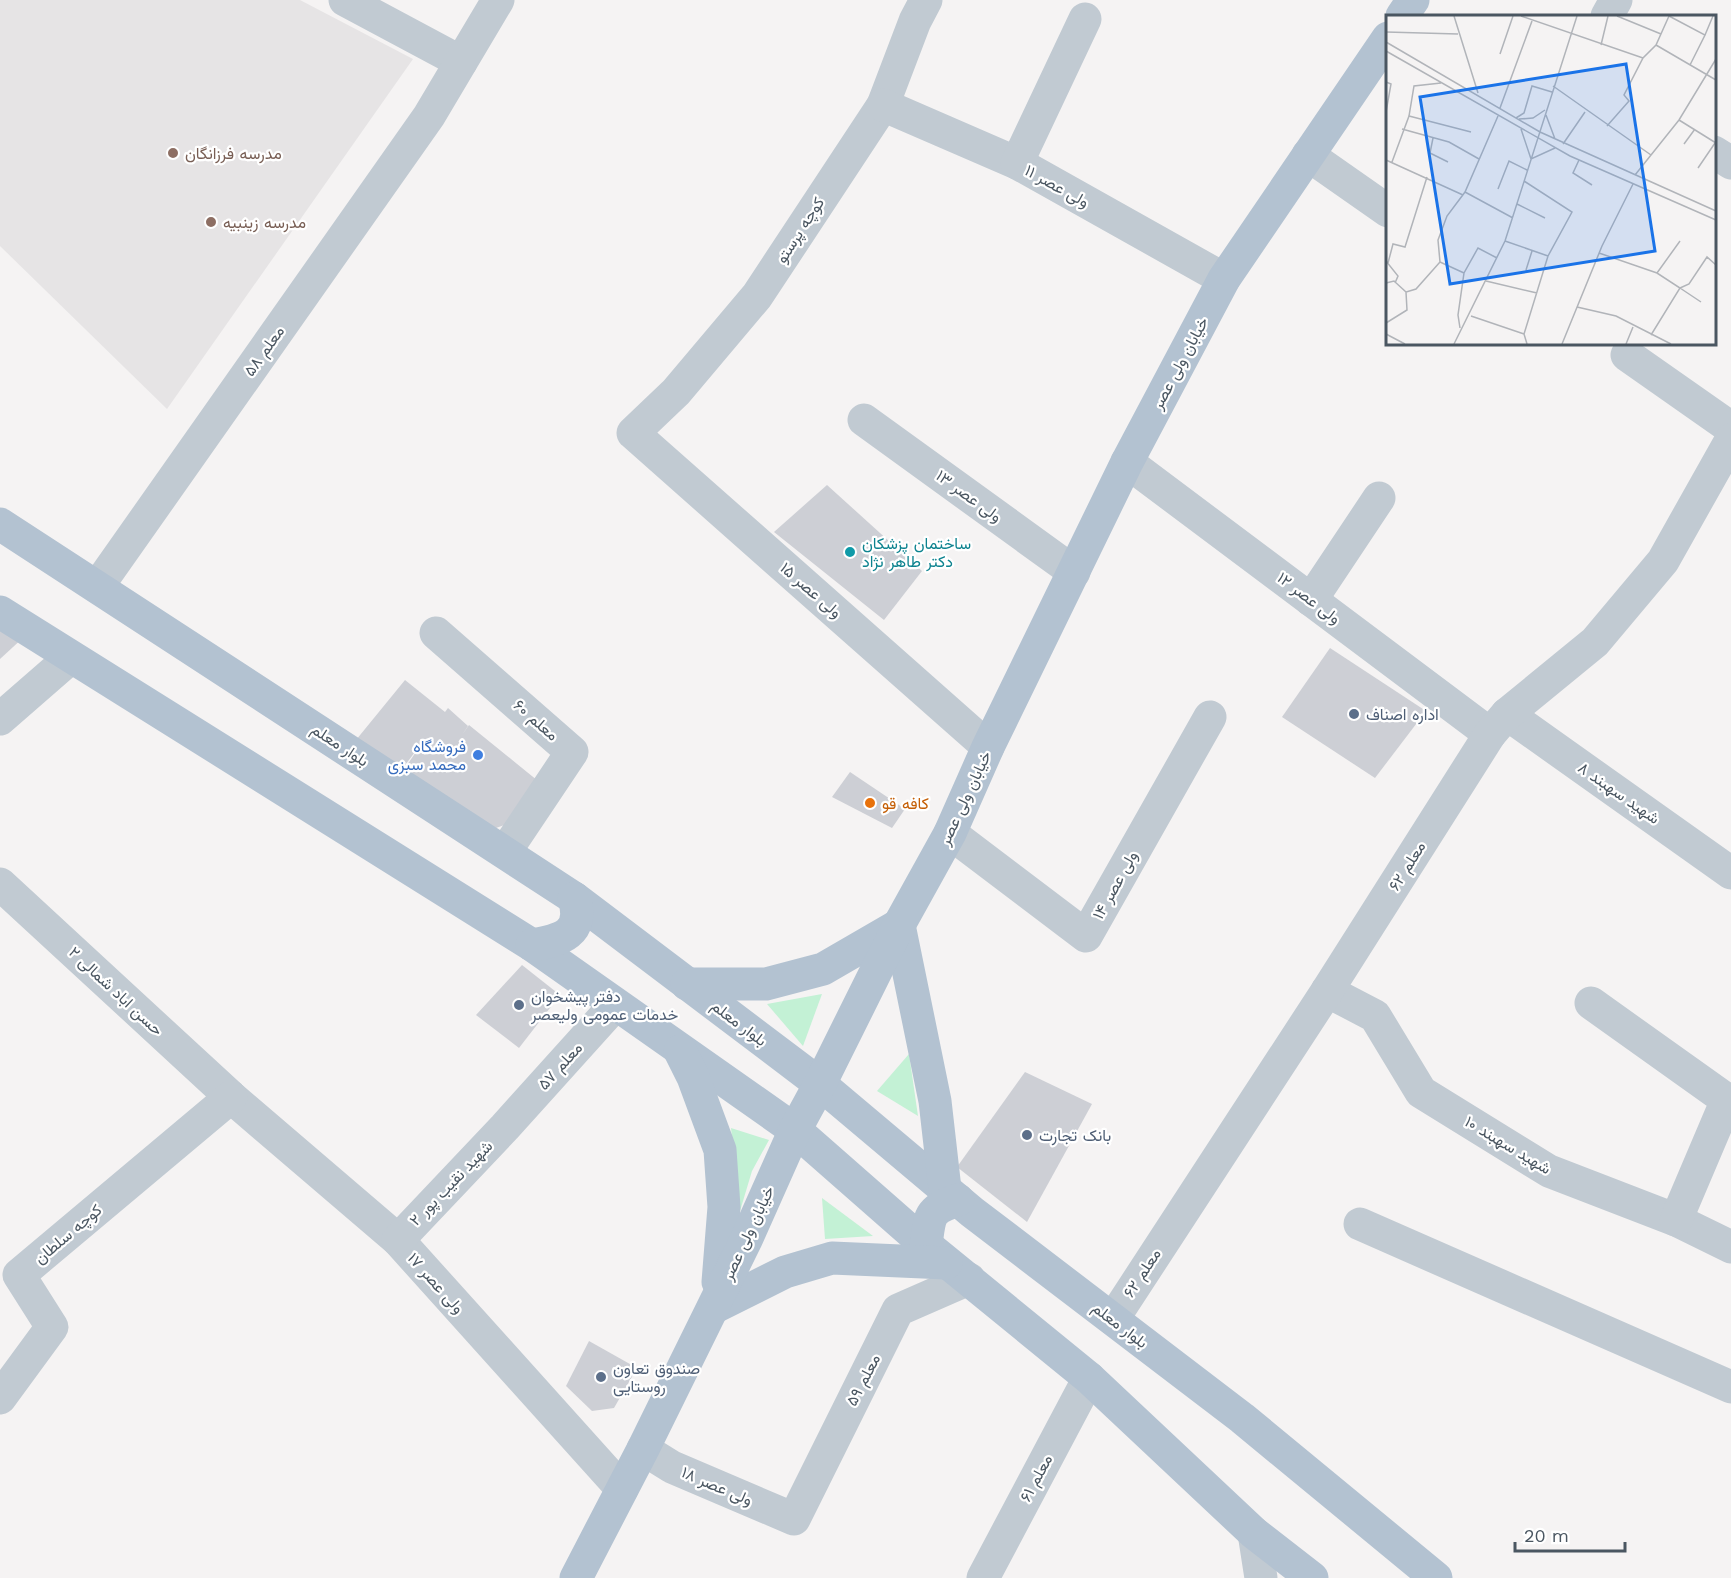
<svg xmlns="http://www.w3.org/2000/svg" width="1731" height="1578" viewBox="0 0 1731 1578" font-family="'Work Sans',Vazirmatn,sans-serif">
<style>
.education{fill:#e6e4e5}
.green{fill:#c3f1d5}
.building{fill:#cdcfd5}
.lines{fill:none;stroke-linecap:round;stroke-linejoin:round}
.minor{stroke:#c1cad2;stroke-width:33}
.major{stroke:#b3c2d1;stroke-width:33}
.education-dot{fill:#8d6e63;stroke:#fff;stroke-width:2}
.culture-dot{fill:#0f9aa8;stroke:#fff;stroke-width:2}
.service-dot{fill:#5c6f8a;stroke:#fff;stroke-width:2}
.shop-dot{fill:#3f7fe0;stroke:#fff;stroke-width:2}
.food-dot{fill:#e8710a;stroke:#fff;stroke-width:2}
.labels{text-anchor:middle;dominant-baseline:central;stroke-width:4.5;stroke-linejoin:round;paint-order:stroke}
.education-label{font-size:16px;fill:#785e54;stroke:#fff;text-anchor:start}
.street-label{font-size:16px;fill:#4a5661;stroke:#fff}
.culture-label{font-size:16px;fill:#0d838f;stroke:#fff;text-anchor:start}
.service-label{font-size:16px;fill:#4e5e75;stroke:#fff;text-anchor:start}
.shop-label{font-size:16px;fill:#366cbe;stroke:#fff;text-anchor:end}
.food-label{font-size:16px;fill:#c56008;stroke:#fff;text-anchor:start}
.inset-road{fill:none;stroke:#b1b4b9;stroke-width:1.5}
.view{fill:#1a73e8;fill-opacity:0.15;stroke:#1a73e8;stroke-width:3}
.inset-edge{fill:none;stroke:#4a5661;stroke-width:3}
</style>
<rect width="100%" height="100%" fill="#f5f3f3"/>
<polygon class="education" points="0,0 300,0 413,59 167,409 0,246"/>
<g class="green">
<polygon points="822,994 803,1046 767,1004"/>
<polygon points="909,1054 918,1116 877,1091"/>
<polygon points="731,1128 769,1140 752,1171 740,1211"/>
<polygon points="822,1198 873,1236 825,1239"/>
</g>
<g class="building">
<polygon points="827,485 922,571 884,620 774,532"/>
<polygon points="0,617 25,636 0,659"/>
<polygon points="1330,648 1426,711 1375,778 1282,717"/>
<polygon points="405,680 445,712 448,708 468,726 462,735 469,725 543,785 518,820 496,828 403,771 422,743 402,769 356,740"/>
<polygon points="850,772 905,809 892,828 832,797"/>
<polygon points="522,965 560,995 519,1048 476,1015"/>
<polygon points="1025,1072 1092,1104 1027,1222 957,1167"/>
<polygon points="589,1341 637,1368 614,1408 592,1411 566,1386"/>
</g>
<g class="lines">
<g class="minor">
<polyline points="345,0 461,62"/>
<polyline points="926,0 915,21 883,105 757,296 676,392 633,433 988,747"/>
<polyline points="1607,16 1616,0"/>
<polyline points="883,105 1017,163 1224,279"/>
<polyline points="1714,152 1731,163"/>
<polyline points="1308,155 1388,211"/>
<polyline points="1017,163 1085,19"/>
<polyline points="1627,355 1731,428"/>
<polyline points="864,420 1074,572"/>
<polyline points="1127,462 1490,734"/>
<polyline points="98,586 429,116 498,0"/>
<polyline points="1311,600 1379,498"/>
<polyline points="436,633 572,752 505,852"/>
<polyline points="1507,714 1731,873"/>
<polyline points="0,719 70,658"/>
<polyline points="950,833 1086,936 1210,717"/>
<polyline points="0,884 231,1097 398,1240 622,1489"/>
<polyline points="1327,991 1375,1016 1421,1092 1549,1171 1676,1220 1731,1247"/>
<polyline points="1591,1003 1727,1100 1676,1220"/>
<polyline points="1360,1224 1731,1387"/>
<polyline points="398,1240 505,1127 615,1005"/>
<polyline points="1113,1319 1327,991 1490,734 1507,714 1595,642 1663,561 1731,440"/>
<polyline points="0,1398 52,1327 19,1275 231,1097"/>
<polyline points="643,1449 672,1467 794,1519 898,1310 969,1279"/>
<polyline points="1254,1533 1261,1578"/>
<polyline points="983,1578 1089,1378"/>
</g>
<g class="major">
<polyline points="1402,16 1413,0"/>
<polyline points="0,524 574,898 820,1084 972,1212 1242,1418 1436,1578"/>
<polyline points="0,612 532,945 795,1130 926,1245 1089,1378 1254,1533 1312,1578"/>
<path d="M532,945C561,940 585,934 574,898"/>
<polyline points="687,984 766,984 823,969 899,925 935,1101 945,1189"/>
<polyline points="680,1051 693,1077 720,1150 724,1207 718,1282"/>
<path d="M926,1245C930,1215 928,1210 958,1200"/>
<polyline points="715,1307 785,1272 832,1258 946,1263"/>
<polyline points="576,1578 643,1449 746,1240 795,1130 820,1084 899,925 950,833 988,747 1127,462 1224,279 1388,38"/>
</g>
</g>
<g class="education-dot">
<circle cx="173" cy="153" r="6"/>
<circle cx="211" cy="222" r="6"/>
</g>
<circle class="culture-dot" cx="850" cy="552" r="6"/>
<g class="service-dot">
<circle cx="1354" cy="714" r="6"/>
<circle cx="519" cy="1005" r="6"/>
<circle cx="1027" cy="1135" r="6"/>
<circle cx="601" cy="1377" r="6"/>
</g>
<circle class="shop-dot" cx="478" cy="755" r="6"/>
<circle class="food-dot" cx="870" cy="803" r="6"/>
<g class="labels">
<g class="education-label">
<text x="185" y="153">مدرسه فرزانگان</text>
<text x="223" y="222">مدرسه زینبیه</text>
</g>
<g class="street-label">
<text transform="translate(1057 186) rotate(29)">ولی عصر ۱۱</text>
<text transform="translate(800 230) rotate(-57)">کوچه پرستو</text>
<text transform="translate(264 351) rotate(-55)">معلم ۵۸</text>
<text transform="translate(1180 363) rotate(-62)">خیابان ولی عصر</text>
<text transform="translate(969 496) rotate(36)">ولی عصر ۱۳</text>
<text transform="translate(811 590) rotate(41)">ولی عصر ۱۵</text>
<text transform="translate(1309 598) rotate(37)">ولی عصر ۱۲</text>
<text transform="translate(536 720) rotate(41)">معلم ۶۰</text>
<text transform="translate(340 745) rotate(33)">بلوار معلم</text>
<text transform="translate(1619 793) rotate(35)">شهید سهبند ۸</text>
<text transform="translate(965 798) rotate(-65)">خیابان ولی عصر</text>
<text transform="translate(1407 866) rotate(-58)">معلم ۶۲</text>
<text transform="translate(1115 885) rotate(-61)">ولی عصر ۱۴</text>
<text transform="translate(116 991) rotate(43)">حسن اباد شمالی ۲</text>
<text transform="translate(739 1023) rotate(37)">بلوار معلم</text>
<text transform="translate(560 1066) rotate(-48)">معلم ۵۷</text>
<text transform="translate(1508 1145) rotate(31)">شهید سهبند ۱۰</text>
<text transform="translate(451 1183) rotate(-46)">شهید نقیب پور ۲</text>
<text transform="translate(748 1233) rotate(-65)">خیابان ولی عصر</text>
<text transform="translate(68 1234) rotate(-40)">کوچه سلطان</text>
<text transform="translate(1142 1273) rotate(-57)">معلم ۶۲</text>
<text transform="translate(436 1283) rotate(48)">ولی عصر ۱۷</text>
<text transform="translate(1120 1325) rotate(37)">بلوار معلم</text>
<text transform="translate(863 1380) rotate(-63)">معلم ۵۹</text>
<text transform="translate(1036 1478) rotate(-62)">معلم ۶۱</text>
<text transform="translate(717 1486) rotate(23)">ولی عصر ۱۸</text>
</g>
<g class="culture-label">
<text x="862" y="543">ساختمان پزشکان<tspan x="862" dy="18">دکتر طاهر نژاد</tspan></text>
</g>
<g class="service-label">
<text x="1366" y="714">اداره اصناف</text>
<text x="531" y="996">دفتر پیشخوان<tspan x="531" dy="18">خدمات عمومی ولیعصر</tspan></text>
<text x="1039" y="1135">بانک تجارت</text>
<text x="613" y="1368">صندوق تعاون<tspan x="613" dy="18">روستایی</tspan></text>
</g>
<g class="shop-label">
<text x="466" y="746">فروشگاه<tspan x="466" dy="18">محمد سبزی</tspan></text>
</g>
<g class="food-label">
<text x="882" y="803">کافه قو</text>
</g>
</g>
<g transform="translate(1386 15)">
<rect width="330" height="330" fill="#f5f3f3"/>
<path class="inset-road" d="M68,1L92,78M135,1L257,43M231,1L275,19M283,1L319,20L304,50M0,17L72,19M319,20L327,1M0,27L154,117L330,196M215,30L222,1M270,30L330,65M0,36L184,141L330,205M114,39L127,1M0,67L5,69L0,97M167,71L265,140M114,93L146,6M160,100L169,124M23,101L85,117M130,103L138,98L146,71L166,77M133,104L147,103L159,95M293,105L330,128M221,111L243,86L238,80L257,43L270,30L283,1M16,114L63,127L93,144M135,114L145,144L169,133M47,123L44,138L62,147M177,129L199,97M298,129L309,114M0,145L77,180M193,145L187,158L206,170M6,147L23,101L28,71L55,68M312,153L329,128M249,160L293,105L330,44M138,166L186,197L162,241L138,319L141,329M112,174L123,146L141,155M79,177L127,203M131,189L159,203M119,226L162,241M213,238L271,258L294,273L265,320M0,246L12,261L9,268M54,247L78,258M2,248L7,229L19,232L41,162M140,255L146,236M271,258L294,226M100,266L151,278M0,268L8,266L20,277M294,273L303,269L321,242L330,250M294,273L315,287M191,292L230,301L285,329M85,301L138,319M0,308L21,295L20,277L30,274L54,247L52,225L61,201L79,177L112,101M74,313L72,300L78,258L92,233L111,243M0,319L19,329M68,329L119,226L191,1M176,329L216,231L247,169M240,329L247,312"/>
<path class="view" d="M240,49L269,236L64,269L34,82Z"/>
<rect width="330" height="330" class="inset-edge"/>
</g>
<path d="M1515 1542v9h110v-9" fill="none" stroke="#4a5661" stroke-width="3"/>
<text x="1524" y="1542" font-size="18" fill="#4a5661" stroke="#ffffff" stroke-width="4.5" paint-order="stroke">20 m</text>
</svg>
